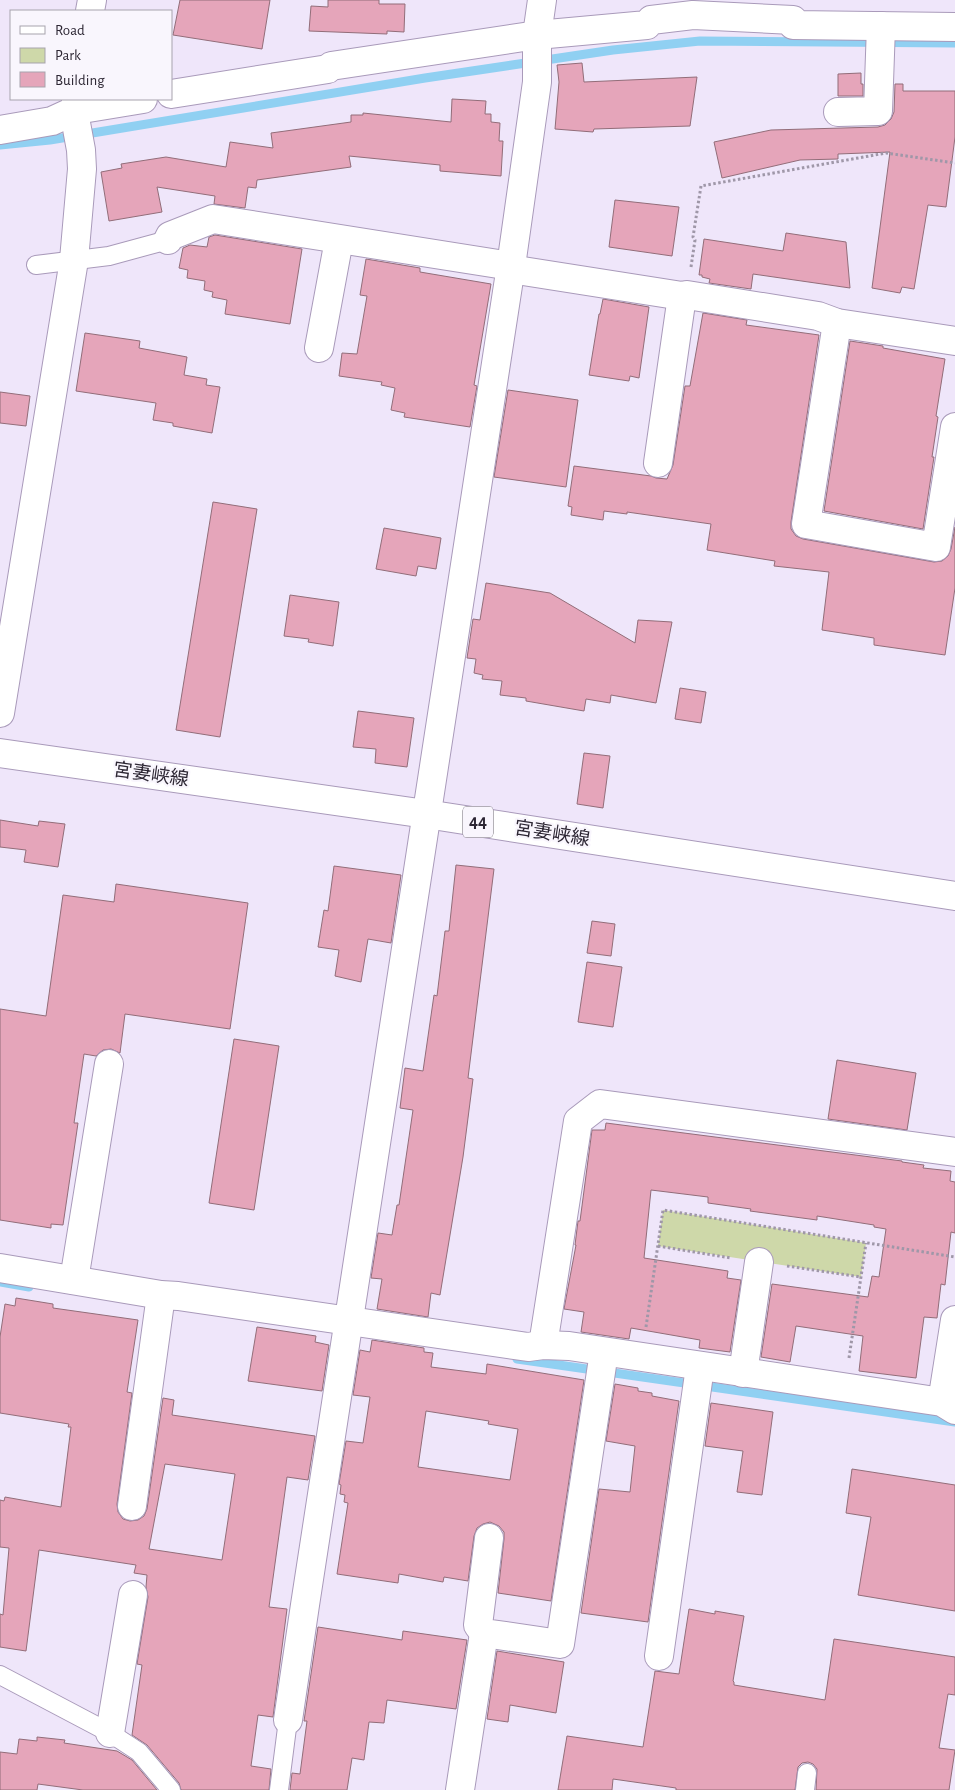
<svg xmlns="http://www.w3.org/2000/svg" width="955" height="1790" viewBox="0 0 955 1790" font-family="'Alegreya Sans','Noto Sans JP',sans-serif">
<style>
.green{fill:#ced8a9}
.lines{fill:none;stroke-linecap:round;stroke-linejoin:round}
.stream{stroke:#90d0f2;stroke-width:9}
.building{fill:#e5a5ba;stroke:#926d79;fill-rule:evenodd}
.service-casing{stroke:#a99aba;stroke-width:20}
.minor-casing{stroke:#a99aba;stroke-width:30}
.primary-casing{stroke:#a99aba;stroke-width:30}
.path{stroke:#9f97a8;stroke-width:3;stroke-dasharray:2.5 2.5;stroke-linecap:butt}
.service{stroke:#fff;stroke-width:18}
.minor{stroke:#fff;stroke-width:28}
.primary{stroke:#fff;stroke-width:28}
.labels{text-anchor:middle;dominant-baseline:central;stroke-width:4.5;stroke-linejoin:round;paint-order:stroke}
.shield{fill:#f9f6fd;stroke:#6a6570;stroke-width:1}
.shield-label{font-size:18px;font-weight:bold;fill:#2d2734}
.street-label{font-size:19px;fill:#2d2734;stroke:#f9f6fd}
</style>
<rect width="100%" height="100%" fill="#efe6fa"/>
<polygon class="green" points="663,1210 866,1243 861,1277 658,1246"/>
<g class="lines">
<g class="stream">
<polyline points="0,145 50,140 425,78 613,50 700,41 955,43"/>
<polyline points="0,1282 29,1287"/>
<polyline points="517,1359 955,1422"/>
</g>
</g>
<g class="building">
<polygon points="180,0 270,0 262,49 173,35"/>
<polygon points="328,0 379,0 379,4 405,4 404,32 387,31 387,34 309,31 311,6 328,7"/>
<polygon points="582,63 584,82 697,77 690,126 594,129 593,132 555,129 559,82 557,65"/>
<polygon points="861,73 861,84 863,84 863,96 838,96 838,74"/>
<polygon points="895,84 903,84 903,91 955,91 955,137 946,207 928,205 914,289 902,287 900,293 872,288 890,152 838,154 838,159 800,160 722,178 714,142 771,130 878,127 885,125 891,119 894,112"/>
<polygon points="452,99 486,101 485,114 491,114 491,122 500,123 499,141 503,141 501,176 440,171 440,165 349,156 351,167 257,180 256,188 248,187 245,208 214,204 215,196 157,187 162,212 109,221 101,172 122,168 121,164 166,157 226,167 230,142 273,148 271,133 351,122 351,115 363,115 363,113 451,122"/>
<polygon points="615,200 679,207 672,256 609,247"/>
<polygon points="786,233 846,242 850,288 753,274 751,289 709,283 710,279 702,277 702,275 699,275 704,239 783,251"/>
<polygon points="215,235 302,249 290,324 225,314 227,300 212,297 213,292 204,290 205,281 187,278 188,270 179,268 183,248 190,245 207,247 209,237"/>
<polygon points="366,259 420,268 420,272 491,284 474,385 477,386 470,427 404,417 405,413 391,410 395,388 381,385 382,382 339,376 342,353 357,354 367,296 360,295"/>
<polygon points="603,299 649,307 639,378 630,376 629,381 589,375 599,314 600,314"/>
<polygon points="703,313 747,320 746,325 819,335 791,522 791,529 796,536 803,539 934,562 942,561 948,556 951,549 955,527 955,588 945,655 874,645 874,638 822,630 829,572 774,566 775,561 707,550 711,524 627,512 627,514 604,511 603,520 571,515 572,507 568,506 574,466 651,476 656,478 667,479 673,465 685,386 690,386"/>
<polygon points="85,333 140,341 139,348 187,357 184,375 207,379 206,385 220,387 212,433 173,426 173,423 153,420 156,403 76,391"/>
<polygon points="850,341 883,346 883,348 945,359 936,416 938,417 932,457 934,457 923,529 824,511"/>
<polygon points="508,390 578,400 566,487 494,477"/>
<polygon points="0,392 30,396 26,426 0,423"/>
<polygon points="213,502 257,509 220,737 176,730"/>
<polygon points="384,528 441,538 436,569 418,566 416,576 376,569"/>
<polygon points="486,583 550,593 635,643 638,620 672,622 656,703 611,695 610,703 586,699 584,711 526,701 526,698 500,695 502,681 482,679 483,675 474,673 476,659 467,658 473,619 480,620"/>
<polygon points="290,595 339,602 333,646 308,642 309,639 284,636"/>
<polygon points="680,688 706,692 701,723 675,719"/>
<polygon points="358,711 414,718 407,767 375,763 376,749 353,747"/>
<polygon points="584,753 610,756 603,808 577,804"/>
<polygon points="0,820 38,826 39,821 65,824 58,867 24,862 26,850 0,847"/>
<polygon points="456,865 494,869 468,1078 473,1079 463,1157 440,1295 431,1293 428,1317 377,1309 382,1279 371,1278 378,1233 392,1235 397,1205 399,1205 413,1110 400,1108 405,1068 423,1071 434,995 437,996 445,931 449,931"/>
<polygon points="334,866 401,875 391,943 368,939 361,982 335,976 339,950 318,947 324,910 328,911"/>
<polygon points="116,884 248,903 230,1029 125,1014 120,1053 111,1049 103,1050 96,1056 84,1054 74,1123 78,1123 63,1225 51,1224 51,1228 0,1220 0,1009 46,1016 63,895 114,902"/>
<polygon points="592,921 615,924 611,956 587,953"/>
<polygon points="587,962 622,967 613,1027 578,1022"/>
<polygon points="234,1039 279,1046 254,1210 209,1203"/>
<polygon points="837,1060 916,1073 907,1130 828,1119"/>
<polygon points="606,1123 902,1161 902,1162 924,1165 923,1168 951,1171 950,1181 955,1182 955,1233 951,1232 945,1285 941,1284 937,1318 924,1317 916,1378 859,1371 863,1336 796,1326 790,1362 761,1357 772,1284 868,1297 872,1276 879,1277 886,1229 874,1227 874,1225 817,1216 817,1220 750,1211 751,1209 708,1203 708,1197 651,1190 644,1258 728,1271 727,1278 741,1280 730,1352 699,1348 700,1340 631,1328 629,1339 581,1332 584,1312 564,1309 576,1245 575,1245 578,1221 580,1221 592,1130 605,1130"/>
<path d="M16,1298L53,1304V1308L138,1320L127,1392L132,1393L117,1504L118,1512L123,1519L130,1521L138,1520L144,1516L147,1509L163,1398L174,1400L172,1415L315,1436L308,1480L287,1477L269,1607L287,1609L273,1717L258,1715L251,1766L271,1769L269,1790H181L179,1783L147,1745L132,1735L142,1665L137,1664L148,1597L146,1587L147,1575L134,1573L136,1565L39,1550L26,1651L0,1647V1614L3,1615L9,1548L0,1547V1500L4,1501L5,1497L61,1507L71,1427H68L69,1424L0,1413V1337L5,1304L15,1306ZM165,1464L235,1474L222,1560L149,1549Z"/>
<polygon points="257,1327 316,1336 315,1342 329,1345 322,1391 248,1381"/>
<path d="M372,1340L424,1348V1352L433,1353L431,1367L486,1374L487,1364L584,1380L551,1601L498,1593L504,1539V1532L499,1526L490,1522L483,1524L477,1528L474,1536L468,1581L444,1577L443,1582L399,1574L398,1583L337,1574L348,1503L344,1502L345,1495L340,1494L341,1485L339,1484L346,1441L363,1443L370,1397L353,1395L360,1350L370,1352ZM426,1411L489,1421L488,1424L518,1429L510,1480L418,1467Z"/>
<polygon points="615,1384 638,1388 638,1391 652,1393 652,1396 679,1401 648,1622 581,1613 599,1489 630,1492 635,1446 606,1441"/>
<polygon points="711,1403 773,1412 762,1495 737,1492 743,1451 705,1446"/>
<polygon points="852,1469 955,1485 955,1611 858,1595 871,1517 846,1513"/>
<polygon points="689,1609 715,1614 715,1611 744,1616 733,1681 734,1682 734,1685 825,1700 834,1639 955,1657 955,1695 948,1694 939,1748 955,1750 949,1790 816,1790 817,1769 813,1764 808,1762 802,1763 798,1767 795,1790 676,1790 676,1788 613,1779 612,1790 558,1790 567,1736 643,1747 655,1671 679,1674"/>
<polygon points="318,1627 402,1640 403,1631 467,1640 456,1709 387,1700 384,1723 369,1722 364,1760 352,1758 347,1790 290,1790 292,1773 300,1774 307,1721 304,1721"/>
<polygon points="497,1651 564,1662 556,1713 510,1705 508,1722 487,1719"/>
<polygon points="37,1737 65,1740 64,1743 117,1751 132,1760 157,1790 83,1790 38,1784 37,1790 0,1790 0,1752 17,1754 19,1739 37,1741"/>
</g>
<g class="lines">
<defs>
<g id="service">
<polyline points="36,265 109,256 168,240"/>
<polyline points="0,1675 110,1733 139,1752 171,1790"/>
<polyline points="279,1790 288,1720"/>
<polyline points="805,1790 807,1773"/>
</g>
<g id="minor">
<polyline points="90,11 92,0"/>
<polyline points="171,94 328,69 331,66 537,35 647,25 651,20 693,15 793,20 793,25 955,27"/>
<polyline points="838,112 878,111 881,26"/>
<polyline points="0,130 52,121 76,110 143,99"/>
<polyline points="168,240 170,236 213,219 511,266"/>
<polyline points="510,269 682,296 687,295 818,316 837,323 955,341"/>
<polyline points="837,323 806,524 936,547 955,427"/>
<polyline points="319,348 339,240"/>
<polyline points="658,463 682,296"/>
<polyline points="0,713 74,260 82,169 81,150 76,123 76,99"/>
<polyline points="0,1268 161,1295 178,1296 528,1347 543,1345 569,1346 942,1402 955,1410"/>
<polyline points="74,1280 109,1064"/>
<polyline points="543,1345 578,1121 600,1104 955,1152"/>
<polyline points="743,1373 759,1262"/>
<polyline points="942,1402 955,1320"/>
<polyline points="132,1506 161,1295"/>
<polyline points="489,1538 478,1625 484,1633 560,1644 604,1352"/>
<polyline points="659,1656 700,1367"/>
<polyline points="288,1720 305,1605 511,266 537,82 537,35 542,0"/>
<polyline points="110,1733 133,1595"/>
<polyline points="460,1790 484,1633"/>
</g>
<polyline id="primary" points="0,753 426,814 955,896"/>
</defs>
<use href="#service" class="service-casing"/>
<use href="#minor" class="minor-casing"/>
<use href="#primary" class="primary-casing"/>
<g class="path">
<polyline points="691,267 695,240 693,237 701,186 886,153 955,163"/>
<polyline points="658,1246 731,1258"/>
<polyline points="787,1266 861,1277"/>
<polyline points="646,1327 663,1210 955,1257"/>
<polyline points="849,1358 866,1243"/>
</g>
<use href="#service" class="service"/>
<use href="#minor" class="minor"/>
<use href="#primary" class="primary"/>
</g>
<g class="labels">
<rect class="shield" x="463" y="806.5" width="30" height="31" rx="4"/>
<g class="shield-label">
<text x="478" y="822">44</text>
</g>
<g class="street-label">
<text transform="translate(151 775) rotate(8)">宮妻峡線</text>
<text transform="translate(552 834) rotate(9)">宮妻峡線</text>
</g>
</g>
<rect x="10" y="10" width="162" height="90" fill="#f9f6fd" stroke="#a7a3ad"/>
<rect x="20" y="26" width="25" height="8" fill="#ffffff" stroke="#a7a3ad"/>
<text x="55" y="35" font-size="15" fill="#2d2734">Road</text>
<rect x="20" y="48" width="25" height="15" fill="#ced8a9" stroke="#a7a3ad"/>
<text x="55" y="60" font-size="15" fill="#2d2734">Park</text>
<rect x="20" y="72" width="25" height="15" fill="#e5a5ba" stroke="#a7a3ad"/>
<text x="55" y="85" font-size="15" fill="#2d2734">Building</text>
</svg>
